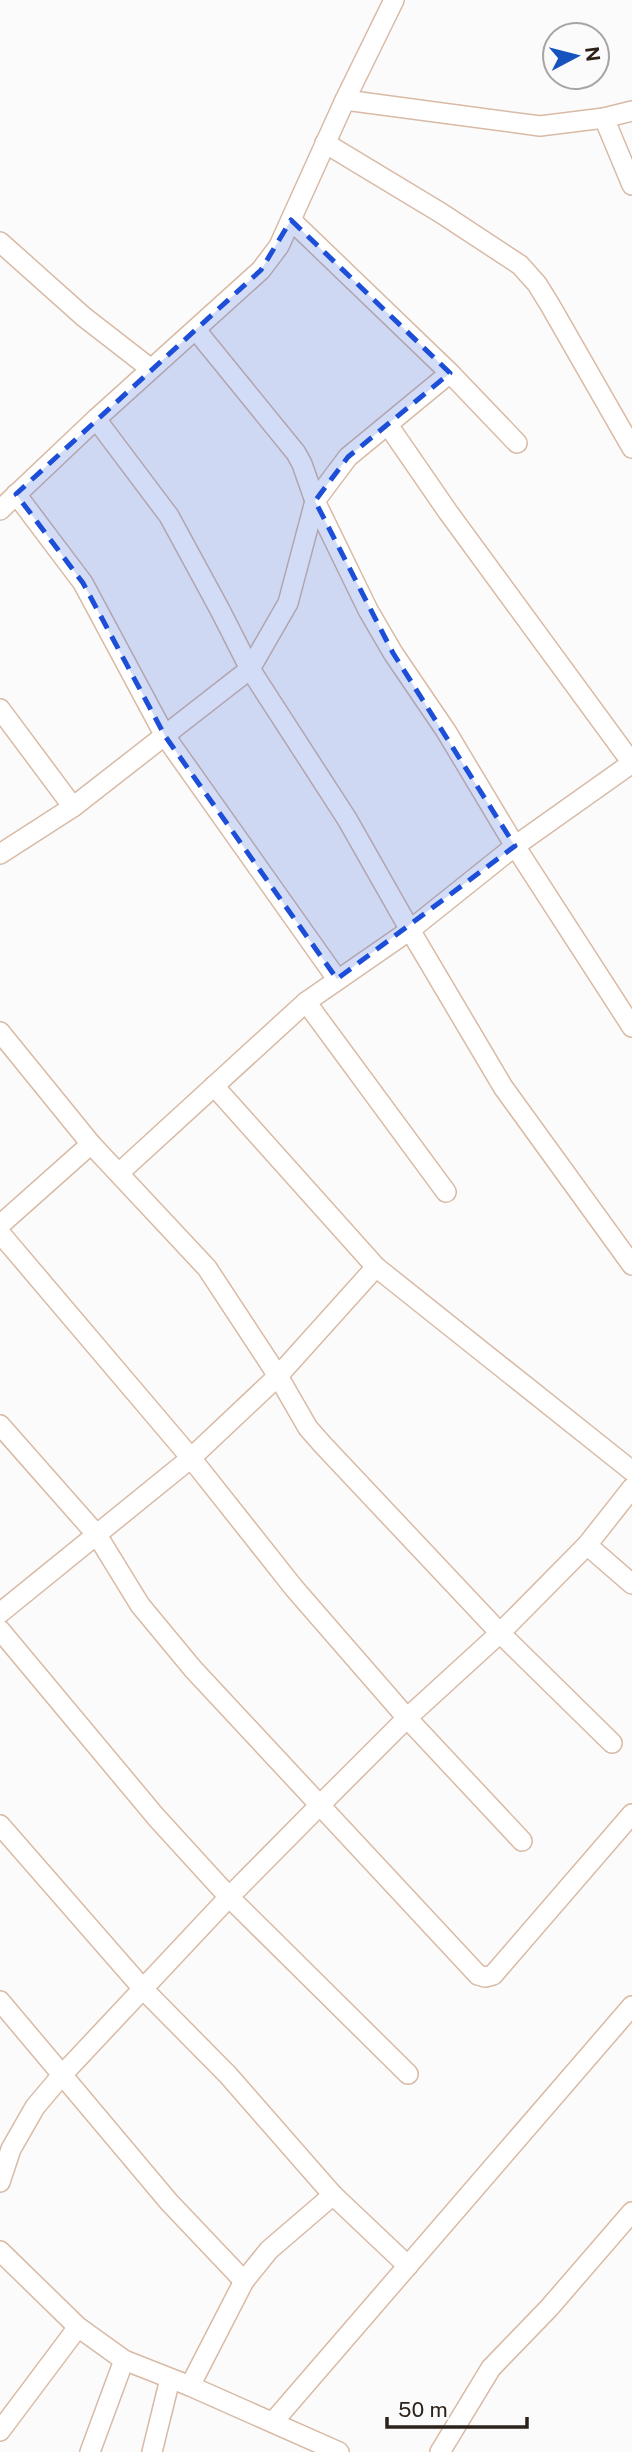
<svg xmlns="http://www.w3.org/2000/svg" width="632" height="2452" viewBox="0 0 632 2452" font-family="'Public Sans',sans-serif">
<style>
.lines{fill:none;stroke-linecap:round;stroke-linejoin:round}
.minor-casing{stroke:#d8baa5;stroke-width:22}
.minor{stroke:#fff;stroke-width:19}
.marked{fill:#1d4ed8;fill-opacity:0.2;stroke:#1d4ed8;stroke-width:5;stroke-dasharray:14 9;stroke-linejoin:round}
</style>
<rect width="100%" height="100%" fill="#fbfbfb"/>
<g class="lines">
<defs>
<g id="minor">
<polyline points="345,100 540,126 604,118 632,111"/>
<polyline points="604,118 632,185"/>
<polyline points="325,143 441,213 520,265 537,284 550,305 632,448"/>
<polyline points="291,220 450,373 517,443"/>
<polyline points="0,242 84,317 151,369"/>
<polyline points="196,330 296,453 302,464 315,501 368,610 393,653 446,731 515,846 632,1027"/>
<polyline points="96,419 169,516 220,610 250,669 347,819 410,930 503,1087 632,1265"/>
<polyline points="388,425 448,512 632,763"/>
<polyline points="16,494 83,583 165,736 337,979"/>
<polyline points="0,510 96,419 261,270 279,246 345,100 394,0"/>
<polyline points="0,709 73,807"/>
<polyline points="0,854 73,807 250,669 288,603 315,501 348,457 450,373"/>
<polyline points="306,1002 446,1192"/>
<polyline points="0,1032 91,1144 207,1268 278,1376 308,1428 323,1445 500,1633 612,1743"/>
<polyline points="214,1086 376,1267 632,1471"/>
<polyline points="119,1173 306,1002 410,930 515,846 632,763"/>
<polyline points="0,1225 91,1144"/>
<polyline points="0,1233 191,1458 294,1588 407,1718 522,1841"/>
<polyline points="0,1425 97,1535 140,1605 193,1669 478,1975 485,1977 493,1975 632,1814"/>
<polyline points="587,1545 632,1584"/>
<polyline points="0,1613 191,1458 278,1376 376,1267"/>
<polyline points="0,1630 156,1817 229,1897 408,2074"/>
<polyline points="0,1825 144,1990 228,2075 333,2195 408,2266"/>
<polyline points="0,2001 169,2202 244,2281"/>
<polyline points="0,2182 11,2149 35,2107 62,2075 229,1897 319,1806 407,1718 500,1633 587,1545 632,1488"/>
<polyline points="0,2251 78,2327 124,2360 190,2386 339,2452"/>
<polyline points="190,2386 244,2281 269,2250 333,2195"/>
<polyline points="273,2422 632,2006"/>
<polyline points="0,2431 78,2327"/>
<polyline points="90,2452 124,2360"/>
<polyline points="152,2452 170,2379"/>
<polyline points="440,2452 491,2368 549,2308 632,2212"/>
</g>
</defs>
<use href="#minor" class="minor-casing"/>
<use href="#minor" class="minor"/>
</g>
<path class="marked" d="M291,220L450,373L348,457L315,501L393,653L515,846L337,979L165,736L83,583L16,494L261,270Z"/>
<g transform="translate(576 56) rotate(83)"><circle r="33" fill="#fbfbfb" stroke="#a9a4a1" stroke-width="2"/>
<path d="M0-5L12 26L0 18L-12 26Z" fill="#1554bf"/>
<text y="-10" font-size="19" font-weight="bold" text-anchor="middle" fill="#2d221a">N</text>
</g>
<path d="M387 2417v10h140v-10" fill="none" stroke="#2d221a" stroke-width="3.5"/>
<text x="398" y="2417" font-size="21" fill="#2d221a" stroke="#fbfbfb" stroke-width="5" paint-order="stroke">50 m</text>
</svg>
